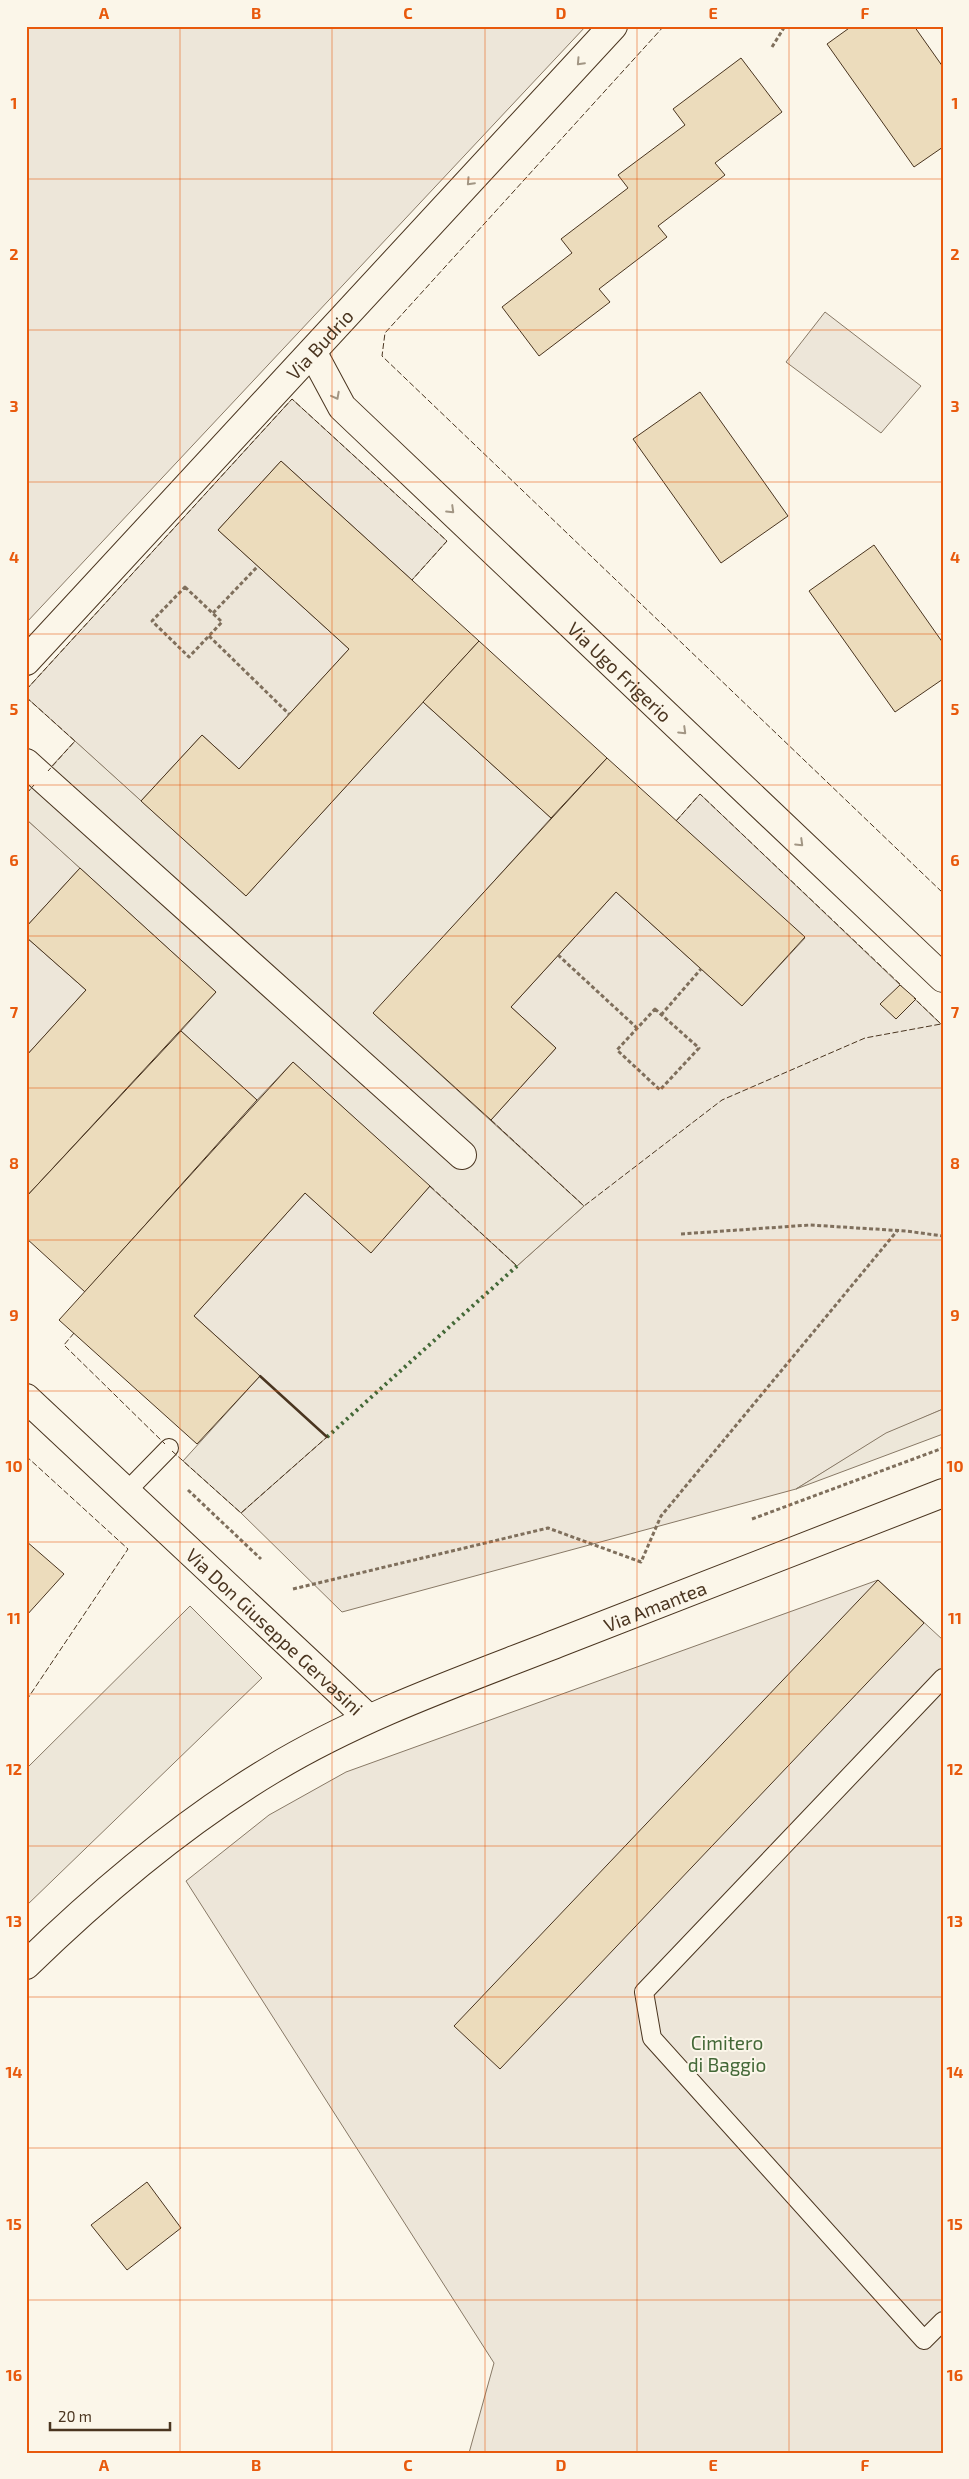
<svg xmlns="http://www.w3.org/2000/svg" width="969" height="2479" viewBox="0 0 969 2479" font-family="'Exo 2',sans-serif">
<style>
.green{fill:#ede6d9;stroke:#887966}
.parking{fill:#ede7d9;stroke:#887966}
.building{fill:#ecdcbc;stroke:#4a3520}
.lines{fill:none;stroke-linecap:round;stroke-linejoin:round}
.lane-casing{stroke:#4a3520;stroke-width:20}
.street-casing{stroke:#4a3520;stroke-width:30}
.path{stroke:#7f6f5c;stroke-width:3;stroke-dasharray:4 2.5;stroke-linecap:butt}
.lane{stroke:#fbf6e9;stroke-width:18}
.street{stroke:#fbf6e9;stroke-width:28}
.hedge{stroke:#436837;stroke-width:4;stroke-dasharray:2.5 4;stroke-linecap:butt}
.fence{stroke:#4a3520;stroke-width:1;stroke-dasharray:6 2.5;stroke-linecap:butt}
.wall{stroke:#4a3520;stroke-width:2.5}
.oneway{stroke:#a29684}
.grid{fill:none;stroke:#e8590c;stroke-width:1;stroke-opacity:0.55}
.labels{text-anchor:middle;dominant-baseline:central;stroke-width:4;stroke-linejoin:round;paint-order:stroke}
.street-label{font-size:19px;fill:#4a3520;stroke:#fbf6e9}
.park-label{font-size:19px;fill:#436837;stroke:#fbf6e9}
.neatline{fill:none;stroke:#e8590c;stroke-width:2}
.grid-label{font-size:16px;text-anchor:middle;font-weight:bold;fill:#e8590c}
</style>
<rect width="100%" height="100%" fill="#fbf6e9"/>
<g class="green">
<polygon points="26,26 586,26 26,623"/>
<polygon points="825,312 921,386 881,433 786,362"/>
<polygon points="292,399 447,541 412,580 281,461 218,530 349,649 239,769 202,735 141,801 26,697 26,690"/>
<polygon points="700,794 943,1026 943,1409 886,1434 796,1489 342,1612 241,1513 326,1436 194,1316 305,1193 371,1252 430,1186 517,1266 584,1206 491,1120 556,1048 511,1007 616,892 742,1006 805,938 676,821"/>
<polygon points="26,819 80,868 26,927"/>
<polygon points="26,937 86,990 26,1056"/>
<polygon points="878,1580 943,1640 943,2453 469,2453 494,2363 186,1881 269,1815 346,1772"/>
</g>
<g class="parking">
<polygon points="423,702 551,818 374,1014 584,1206 517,1266 293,1062 257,1100 181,1031 216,992 26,819 26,794 75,741 246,896"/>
<polygon points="260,1376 327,1437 241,1513 183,1461"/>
<polygon points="943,1409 943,1434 796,1489 886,1433"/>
<polygon points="190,1606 262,1678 26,1906 26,1769"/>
</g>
<g class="building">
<polygon points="852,26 914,26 943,67 943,147 914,167 827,44"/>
<polygon points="741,58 782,112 715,163 725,175 658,226 667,237 599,289 610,302 539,356 502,307 572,253 561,239 628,188 618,175 685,125 673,109"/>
<polygon points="700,392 788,516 721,563 633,439"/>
<polygon points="281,461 479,641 246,896 141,801 202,735 239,769 349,649 218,530"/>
<polygon points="874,545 943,643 943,679 895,712 809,591"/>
<polygon points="479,641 607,758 551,818 423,702"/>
<polygon points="607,758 805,937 742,1006 616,892 511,1007 556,1048 491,1120 373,1013"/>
<polygon points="80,868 216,992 26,1197 26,1056 86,990 26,937 26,927"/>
<polygon points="900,985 916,999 896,1019 880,1004"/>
<polygon points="181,1031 257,1100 85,1292 26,1238 26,1197"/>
<polygon points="293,1062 430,1186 371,1253 305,1193 194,1316 260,1376 197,1444 59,1320"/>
<polygon points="26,1541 64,1574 26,1616"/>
<polygon points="878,1580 924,1623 500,2069 454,2026"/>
<polygon points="147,2182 181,2228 127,2270 91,2225"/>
</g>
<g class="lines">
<defs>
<g id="lane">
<polyline points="127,1491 169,1448"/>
<polyline points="943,1678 644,1992 652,2038 924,2340 943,2321"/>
</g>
<g id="street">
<path id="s1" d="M313,353L342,407L943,978"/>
<path id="s2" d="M26,661L613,26"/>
<polyline points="26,763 462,1155"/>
<path id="s3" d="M26,1398L368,1718"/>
<path id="s4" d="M26,1965C101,1892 181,1824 271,1770C360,1716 461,1681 558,1643C686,1594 814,1543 943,1493"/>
</g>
</defs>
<use href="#lane" class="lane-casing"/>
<use href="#street" class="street-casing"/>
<g class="path">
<polyline points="772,47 785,26"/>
<polygon points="185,587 222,622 189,657 152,621"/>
<polyline points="213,613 258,566"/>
<polyline points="209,636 289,714"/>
<polyline points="558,955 637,1028"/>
<polygon points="655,1009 699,1048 660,1090 617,1050"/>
<polyline points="661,1015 701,969"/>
<polyline points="681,1234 810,1225 906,1231 943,1236"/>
<polyline points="188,1490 261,1559"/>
<polyline points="752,1519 943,1448"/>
<polyline points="293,1589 548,1528 641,1562 661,1516 897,1231"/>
</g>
<use href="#lane" class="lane"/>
<use href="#street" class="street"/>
<polyline class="hedge" points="327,1437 517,1266"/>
<g class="fence">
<polyline points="664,26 385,333 382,356 943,893"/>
<polyline points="26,690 292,399 447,541 412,580"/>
<polyline points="26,697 75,741 48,771"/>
<polyline points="26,794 34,785"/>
<polyline points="676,821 700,794 902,986"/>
<polyline points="491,1120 584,1206 722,1100 865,1038 941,1024 914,998"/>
<polyline points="430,1186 517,1266"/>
<polyline points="74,1333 64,1345 165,1444"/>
<polyline points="172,1451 241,1513 327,1437"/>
<polyline points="26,1456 128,1549 26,1701"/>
</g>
<polyline class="wall" points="260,1376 327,1437"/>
</g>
<defs><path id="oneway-chevron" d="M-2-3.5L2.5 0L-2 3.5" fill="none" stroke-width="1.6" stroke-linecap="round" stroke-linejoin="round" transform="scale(1.25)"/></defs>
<g class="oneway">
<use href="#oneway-chevron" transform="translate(580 62) rotate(133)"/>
<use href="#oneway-chevron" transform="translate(470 182) rotate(133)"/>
<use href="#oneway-chevron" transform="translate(336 396) rotate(62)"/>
<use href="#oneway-chevron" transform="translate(451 510) rotate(44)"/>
<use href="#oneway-chevron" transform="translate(683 731) rotate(44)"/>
<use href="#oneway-chevron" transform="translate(800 843) rotate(44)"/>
</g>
<path class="grid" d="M180,26V2453M332,26V2453M485,26V2453M637,26V2453M789,26V2453M26,179H943M26,330H943M26,482H943M26,634H943M26,785H943M26,936H943M26,1088H943M26,1240H943M26,1391H943M26,1542H943M26,1694H943M26,1846H943M26,1997H943M26,2148H943M26,2300H943"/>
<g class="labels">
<g class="street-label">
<text stroke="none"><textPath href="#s2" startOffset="432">Via Budrio</textPath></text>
<text stroke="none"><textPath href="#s1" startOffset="445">Via Ugo Frigerio</textPath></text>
<text stroke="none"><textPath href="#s4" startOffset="732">Via Amantea</textPath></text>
<text stroke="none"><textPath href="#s3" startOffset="341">Via Don Giuseppe Gervasini</textPath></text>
</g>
<g class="park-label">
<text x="727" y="2042">Cimitero<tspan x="727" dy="22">di Baggio</tspan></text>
</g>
</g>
<rect width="969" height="2479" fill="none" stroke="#fbf6e9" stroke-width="55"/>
<path d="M50 2422v8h120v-8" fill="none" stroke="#4a3520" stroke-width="2.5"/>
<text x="58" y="2422" font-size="15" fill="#4a3520" stroke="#fbf6e9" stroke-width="4" paint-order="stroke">20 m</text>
<rect x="28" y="28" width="914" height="2424" class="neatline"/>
<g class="grid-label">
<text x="104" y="19">A</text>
<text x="256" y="19">B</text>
<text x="408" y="19">C</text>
<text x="561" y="19">D</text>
<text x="713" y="19">E</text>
<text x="865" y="19">F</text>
<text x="14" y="109">1</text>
<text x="955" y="109">1</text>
<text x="14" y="260">2</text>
<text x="955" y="260">2</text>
<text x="14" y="412">3</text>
<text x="955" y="412">3</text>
<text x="14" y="563">4</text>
<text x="955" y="563">4</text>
<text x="14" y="715">5</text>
<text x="955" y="715">5</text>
<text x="14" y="866">6</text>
<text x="955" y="866">6</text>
<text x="14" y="1018">7</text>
<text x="955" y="1018">7</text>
<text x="14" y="1169">8</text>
<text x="955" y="1169">8</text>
<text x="14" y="1321">9</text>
<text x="955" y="1321">9</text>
<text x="14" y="1472">10</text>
<text x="955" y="1472">10</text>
<text x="14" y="1624">11</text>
<text x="955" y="1624">11</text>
<text x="14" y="1775">12</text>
<text x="955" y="1775">12</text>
<text x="14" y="1927">13</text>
<text x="955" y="1927">13</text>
<text x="14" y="2078">14</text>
<text x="955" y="2078">14</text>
<text x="14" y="2230">15</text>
<text x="955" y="2230">15</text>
<text x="14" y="2381">16</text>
<text x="955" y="2381">16</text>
<text x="104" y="2471">A</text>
<text x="256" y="2471">B</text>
<text x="408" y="2471">C</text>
<text x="561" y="2471">D</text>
<text x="713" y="2471">E</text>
<text x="865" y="2471">F</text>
</g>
</svg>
